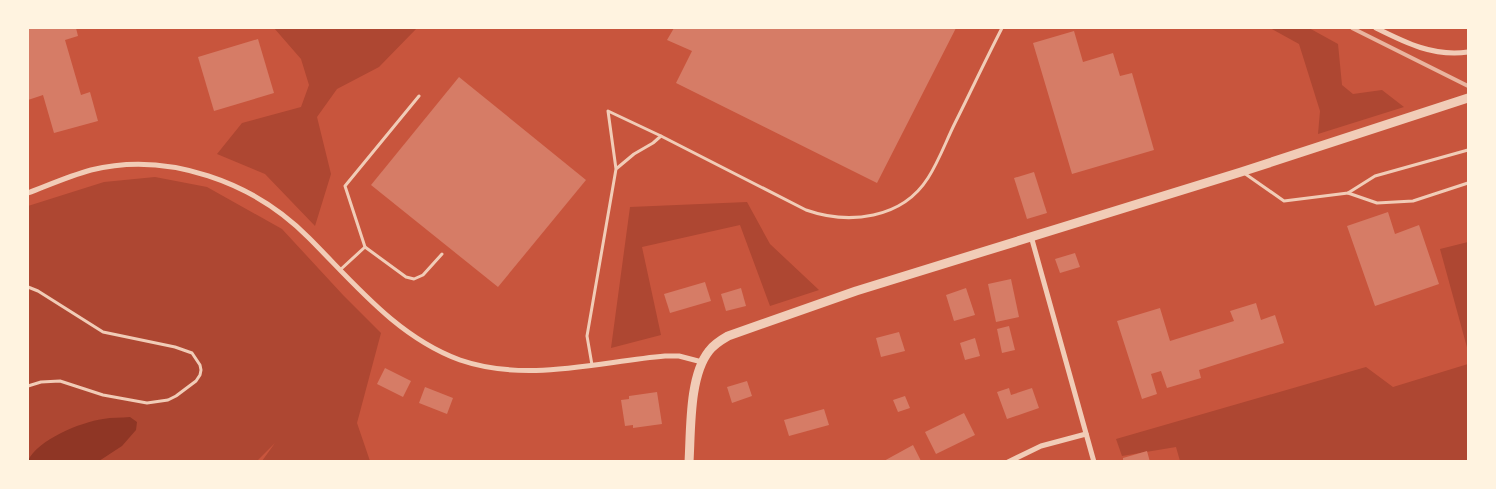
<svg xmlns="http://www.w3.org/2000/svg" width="1496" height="489" viewBox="0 0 1496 489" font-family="Jost,sans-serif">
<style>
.green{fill:#ae4732}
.water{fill:#8f3625}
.building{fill:#d67c66}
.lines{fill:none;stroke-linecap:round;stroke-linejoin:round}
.service{stroke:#f1ccb7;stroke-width:3}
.minor{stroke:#f1ccb7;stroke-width:5}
.tertiary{stroke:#f1ccb7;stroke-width:9}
.rail{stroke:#e9b49f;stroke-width:4}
</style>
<rect width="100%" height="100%" fill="#c8553d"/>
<g class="green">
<polygon points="274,28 417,28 379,67 337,89 317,117 331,174 315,226 265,174 217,154 242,123 301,107 309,85 301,59"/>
<polygon points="1270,28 1309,28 1338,44 1342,85 1353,94 1382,90 1404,107 1318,134 1320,111 1299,44"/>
<polygon points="155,177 207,187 282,229 343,295 381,333 357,423 370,461 262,461 275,443 257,461 28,461 28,206 104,182"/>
<polygon points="747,202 770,244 819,290 770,306 740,225 642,247 661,335 611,348 630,207"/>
<polygon points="1468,242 1468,351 1440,249"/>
<polygon points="1468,364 1468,461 1180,461 1176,447 1122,456 1116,439 1366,367 1393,387"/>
</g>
<path class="water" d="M130,417L137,422L136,430L122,446L99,461H28C37,440 81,422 103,419C112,417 121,418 130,417Z"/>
<g class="building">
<polygon points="28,28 76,28 78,36 65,40 81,95 90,92 98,121 54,133 43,95 28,100"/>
<polygon points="674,28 956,28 877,183 676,83 692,51 667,40"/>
<polygon points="1074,31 1083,62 1113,53 1120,76 1132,73 1154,150 1072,174 1033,43"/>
<polygon points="258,39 274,93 214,111 198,57"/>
<polygon points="459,77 586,180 498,287 371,185"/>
<polygon points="1034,172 1047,213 1027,219 1014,178"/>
<polygon points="1388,212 1395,234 1419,225 1439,284 1375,306 1347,226"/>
<polygon points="1075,253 1080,267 1060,273 1055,259"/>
<polygon points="1011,279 1019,317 996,322 988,284"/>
<polygon points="705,282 711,301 670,313 664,294"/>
<polygon points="741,288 746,306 726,311 721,294"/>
<polygon points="966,288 975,315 954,321 946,295"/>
<polygon points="1256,303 1261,320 1275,315 1284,343 1199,370 1201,378 1167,388 1161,371 1151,374 1157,394 1142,399 1117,321 1160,308 1170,341 1234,321 1230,311"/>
<polygon points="1009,326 1015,350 1002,353 997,329"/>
<polygon points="899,332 905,351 881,357 876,338"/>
<polygon points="975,338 980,356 965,360 960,343"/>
<polygon points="385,368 411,381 403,397 377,384"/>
<polygon points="747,381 752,396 732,403 727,387"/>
<polygon points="425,387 453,398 447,414 419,403"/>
<polygon points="1009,388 1011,395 1032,388 1039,408 1007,419 997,392"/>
<polygon points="657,392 662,424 633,428 633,425 625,426 621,400 629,399 629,396"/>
<polygon points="905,396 910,408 898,412 893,400"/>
<polygon points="824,409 829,425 789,436 784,420"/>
<polygon points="964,413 975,435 936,454 925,432"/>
<polygon points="913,445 921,461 882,462"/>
<polygon points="1147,451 1150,462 1123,462 1123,458"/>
</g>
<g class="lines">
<g class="service">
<polyline points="419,96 345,186 365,247 406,277 414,279 423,275 442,254"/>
<path d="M661,136L806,210C849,225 902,219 928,178C939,161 946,141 955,123C971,91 986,59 1002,28"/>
<polyline points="1244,173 1284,201 1348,193 1375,176 1468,150"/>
<polyline points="1348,193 1377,203 1413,201 1468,183"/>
<polyline points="340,270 365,247"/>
<polyline points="28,287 38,291 103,332 175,347 192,353 200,365 201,370 200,375 196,381 176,396 168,400 147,403 103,395 60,381 41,382 28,386"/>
<polyline points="592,365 587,336 616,169 608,111 661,136 653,143 634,154 616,169"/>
</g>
<g class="minor">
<path d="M1376,28C1406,43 1434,57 1468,52"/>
<path d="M28,193C49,185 69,176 91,170C168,151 254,182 309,238C354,283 397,337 460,360C527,383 597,362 665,356H679L702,362"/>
<polyline points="1031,236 1094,462"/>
<polyline points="1008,462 1041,446 1086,434"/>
</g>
<path class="tertiary" d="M689,462C691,429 689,376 709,351C714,344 721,340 728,336L856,291L1241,172L1468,98"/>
<polyline class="rail" points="1352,28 1468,86"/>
</g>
<rect width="1496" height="489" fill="none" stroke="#fff3e0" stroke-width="58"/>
</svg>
